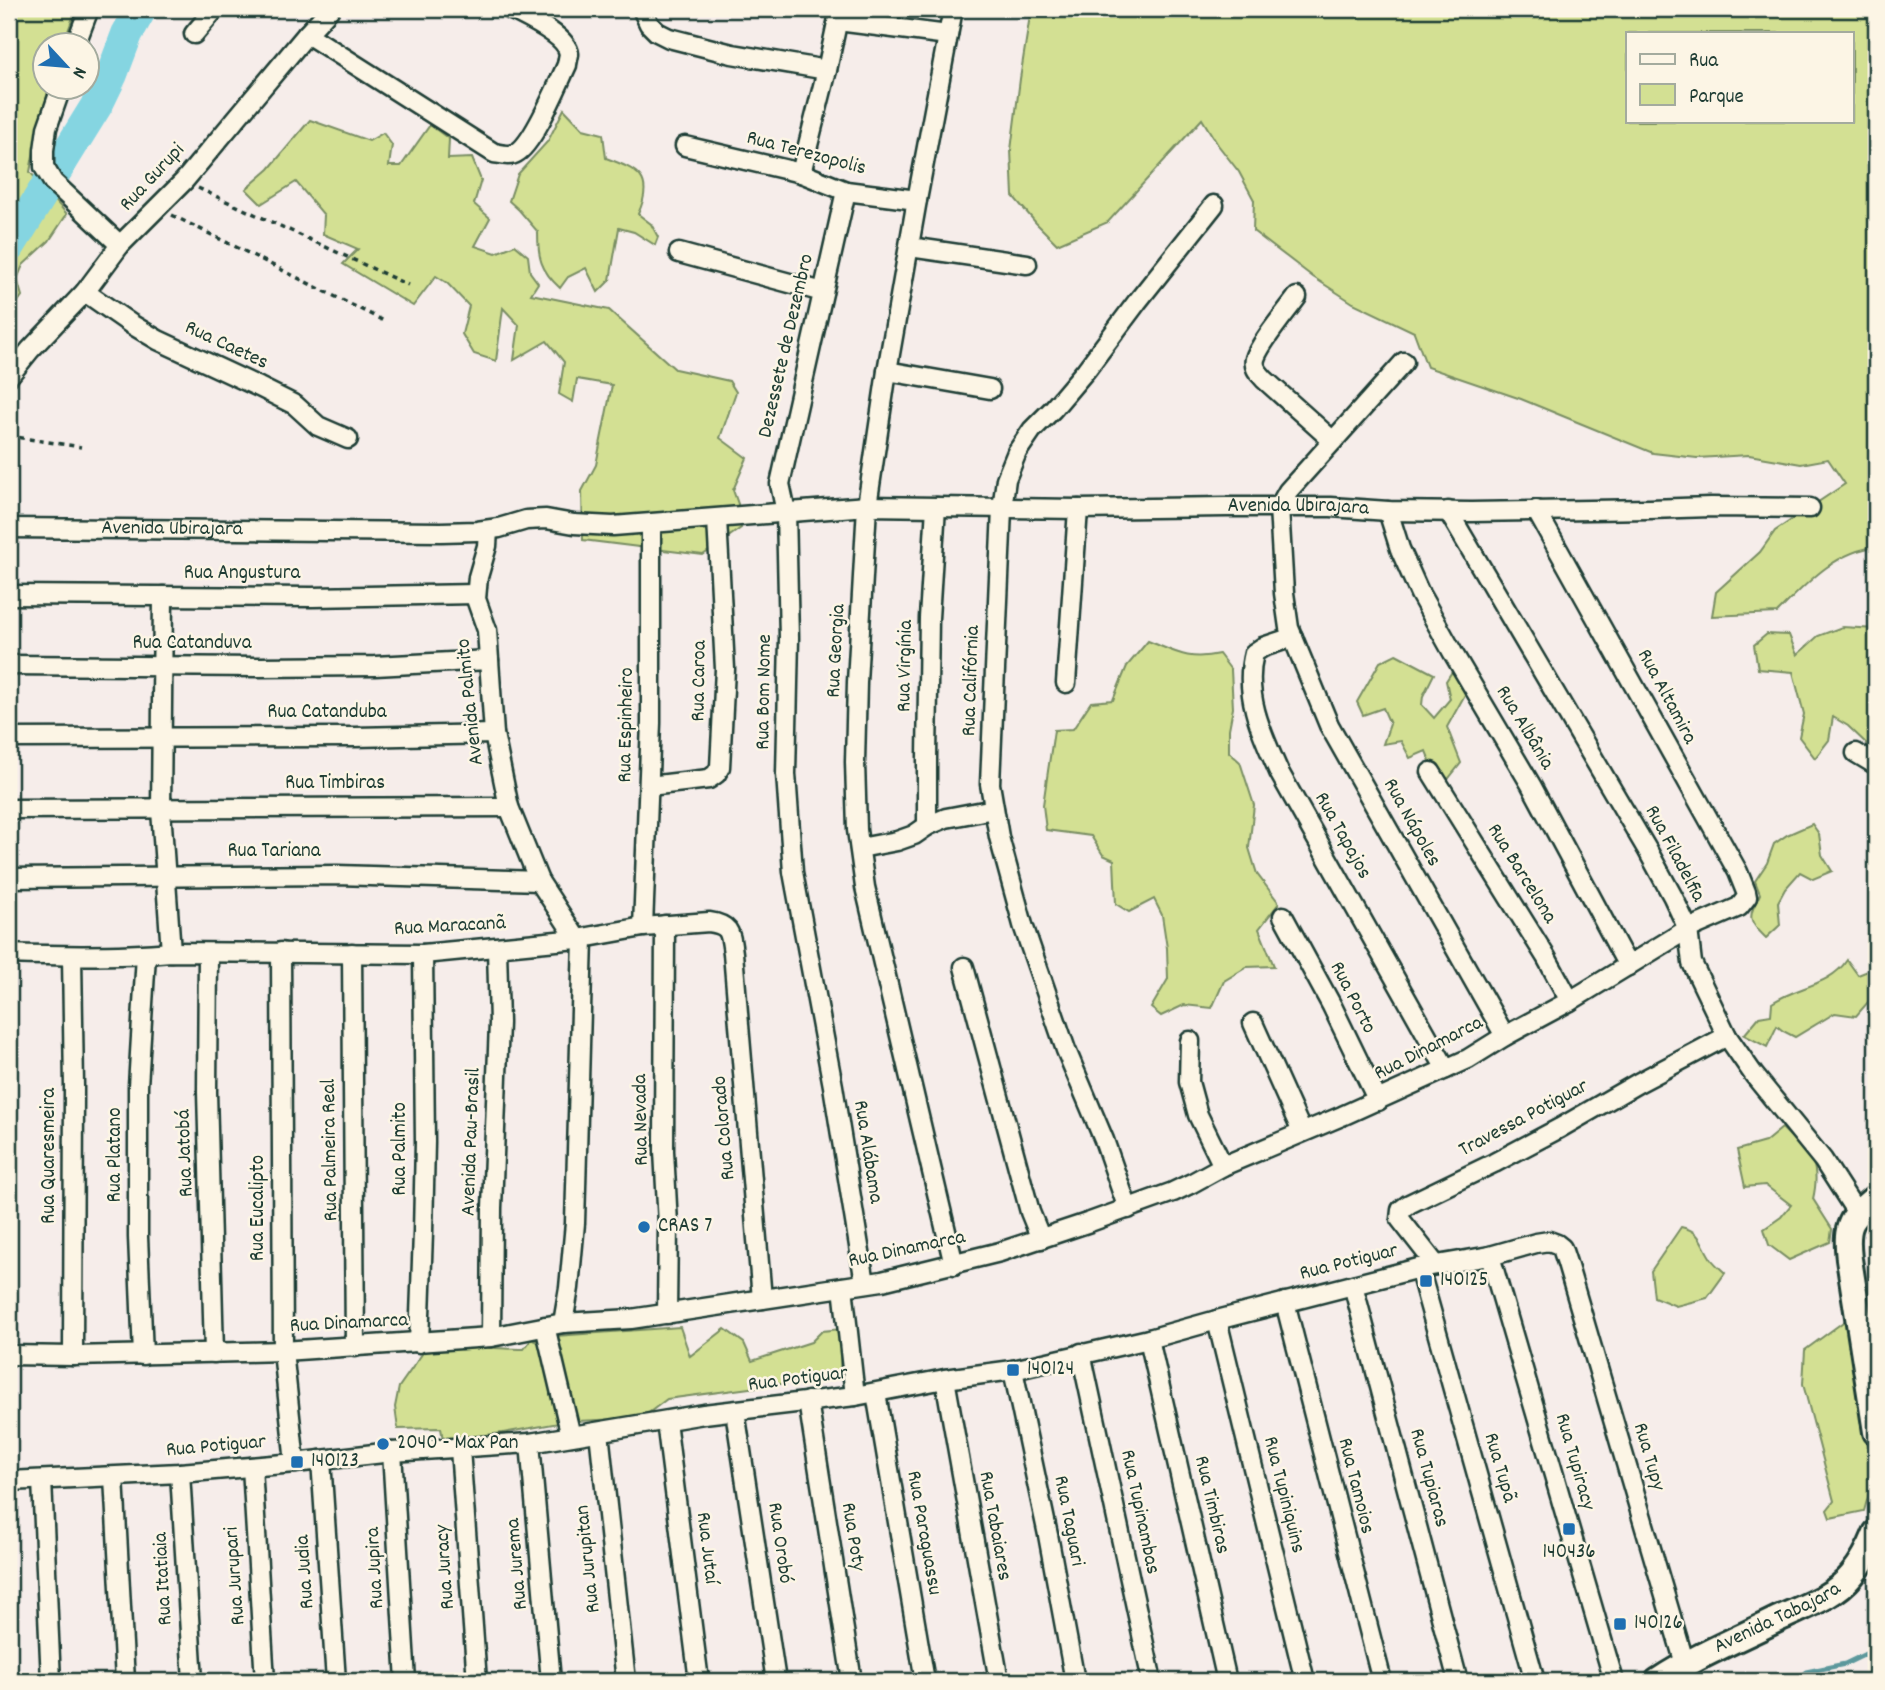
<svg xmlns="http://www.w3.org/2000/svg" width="1885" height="1690" viewBox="0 0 1885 1690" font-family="Dekko,sans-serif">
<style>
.green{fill:#d3e093;stroke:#798e64;stroke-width:2;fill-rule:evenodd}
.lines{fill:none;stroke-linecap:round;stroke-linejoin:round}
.stream{stroke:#5c989c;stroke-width:5}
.river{stroke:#85d5e1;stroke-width:32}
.street-casing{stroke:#1f3d34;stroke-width:23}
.secondary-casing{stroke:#1f3d34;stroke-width:30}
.path{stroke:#1f3d34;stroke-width:3.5;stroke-dasharray:5 5;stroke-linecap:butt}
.street{stroke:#fcf5e5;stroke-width:18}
.secondary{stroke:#fcf5e5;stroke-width:24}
.poi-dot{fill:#1f6fb2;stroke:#fcf5e5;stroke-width:2.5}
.labels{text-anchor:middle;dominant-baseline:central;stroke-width:5;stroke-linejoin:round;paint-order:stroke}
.street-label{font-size:21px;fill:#1f3d34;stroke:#fcf5e5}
.poi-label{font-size:21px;fill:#1f3d34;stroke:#fcf5e5;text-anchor:start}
</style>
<rect width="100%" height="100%" fill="#f6edea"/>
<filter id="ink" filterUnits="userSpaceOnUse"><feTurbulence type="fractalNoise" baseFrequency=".0143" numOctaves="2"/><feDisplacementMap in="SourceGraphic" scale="14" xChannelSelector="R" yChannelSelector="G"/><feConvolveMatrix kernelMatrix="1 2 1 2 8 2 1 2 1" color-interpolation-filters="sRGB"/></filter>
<g filter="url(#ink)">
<g class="green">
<polygon points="9,9 76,9 63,45 46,46 46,88 49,88 36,139 30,172 67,214 49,241 23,265 17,279 22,296 9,314"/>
<path d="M1031,9H1876V547C1835,551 1805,585 1777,613L1712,616L1716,592L1760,552L1775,531L1845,484L1828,459L1801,464L1749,455L1697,458L1653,453L1521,399L1427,367L1414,332L1353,303L1313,277L1253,231L1254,200L1239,172L1218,145L1202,119L1108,222L1057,244L1036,223L1013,196L1011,150L1020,79ZM1628,33H1852V121H1628Z"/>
<path d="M564,109L583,129L603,134L606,158C638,170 655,177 638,214L651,224L658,237L655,245L634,232L619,228L610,280L598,292L586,268L568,277L560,288C540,270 538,257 538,232L519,210L509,201L518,174L548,141Z"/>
<polygon points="310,120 369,141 383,133 392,145 389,166 401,166 430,125 449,139 448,159 472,158 481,180 474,204 490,218 475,246 496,253 515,245 528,256 530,272 538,283 531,294 609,310 675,369 729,381 736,392 720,438 747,458 733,490 738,504 741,528 703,555 583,540 582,491 596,465 612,385 577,379 573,402 559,394 564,362 547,341 514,360 519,325 503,308 496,361 474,354 462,334 469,306 447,283 436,276 413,306 343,264 358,249 323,234 324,215 296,182 261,204 246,189 269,169"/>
<polygon points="1842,627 1876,629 1876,729 1868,745 1848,726 1833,717 1829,740 1815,758 1799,737 1804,714 1793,672 1758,669 1754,645 1767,634 1789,635 1797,655 1818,636"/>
<path d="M1148,641C1176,652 1188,661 1219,654L1231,670L1233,708L1229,729V752L1240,762L1254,805L1249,848L1257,874L1279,903L1259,929L1274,966L1247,967L1224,981L1212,1008L1184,1005L1161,1016L1151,1008L1168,979L1167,948L1162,915L1154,899L1129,912L1116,904L1114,860L1103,855L1091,836L1046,830L1043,805L1054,730L1073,729L1091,702L1113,700L1127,666Z"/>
<polygon points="1396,654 1434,674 1423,696 1422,705 1434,718 1450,699 1446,681 1453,670 1467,691 1447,727 1461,763 1441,788 1426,751 1410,758 1401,741 1383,744 1390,724 1383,708 1363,715 1357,702 1380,662"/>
<path d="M1812,824L1819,834L1822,855L1832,871L1813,879L1800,872L1785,889L1778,902L1780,925L1766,938C1747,919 1748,918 1760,894L1755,881L1767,863L1774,844L1787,835Z"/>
<path d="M1847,960L1858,975L1873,969L1876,973V993L1856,1016L1835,1013L1795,1037L1783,1031L1777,1026L1767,1047L1744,1035L1759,1017L1771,1015L1772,1003C1797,986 1830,986 1847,960Z"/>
<path d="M1782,1128C1808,1155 1822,1159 1813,1199L1832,1229L1830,1242L1789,1260L1769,1245L1764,1229L1781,1217L1791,1205L1765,1185L1745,1187L1737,1150L1765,1142Z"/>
<path d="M1681,1227C1702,1231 1701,1245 1712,1260C1716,1265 1721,1269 1725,1273L1707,1298L1676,1306L1654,1297L1651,1271Z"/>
<polygon points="1846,1320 1867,1430 1876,1469 1864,1511 1830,1518 1827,1510 1834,1501 1803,1384 1805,1350"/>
<polygon points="680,1327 690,1356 725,1329 744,1343 752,1361 811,1342 822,1331 841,1329 840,1376 667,1399 642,1418 577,1421 556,1336"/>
<path d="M532,1339L542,1344L550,1378V1394L555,1406L559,1423L503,1433L443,1440L441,1428L398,1429L395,1407L399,1387L427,1347C460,1346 492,1348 524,1349Z"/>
</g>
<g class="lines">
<polyline class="stream" points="1795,1681 1806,1672 1845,1664 1876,1649"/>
<polyline class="river" points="9,247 98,103 112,74 127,34 141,9"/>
<defs>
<g id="street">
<polyline points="642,9 649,24 657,32 669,38 732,54 827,70"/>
<polyline points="953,9 917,200 887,371 867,506 857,682 855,762 857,830 865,887 954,1265"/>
<polyline points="838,21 948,35"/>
<polyline points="194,34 215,9"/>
<path d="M307,34L494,153C501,154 510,157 516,153C533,145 558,84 567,65C567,64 569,54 569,54C567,35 525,17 510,9"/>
<polyline points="75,46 89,9"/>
<polyline points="61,88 47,128 44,150 44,167 53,182 120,245"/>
<polyline points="685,146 801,173 846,191 917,200"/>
<polyline points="801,173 827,70 840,9"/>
<polyline points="846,191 780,484 786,512 789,638 786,774 793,872 833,1086 865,1283"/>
<polyline points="910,247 1027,264"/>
<polyline points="679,253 823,292"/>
<polyline points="85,292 131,324 158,340 259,387 295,405 318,426 348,439"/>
<path d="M1297,297C1287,311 1259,344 1255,359C1253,368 1259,373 1264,379L1333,441L1288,491L1279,507L1284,593L1289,628L1329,725L1505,1036"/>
<polyline points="887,371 990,389"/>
<polyline points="9,376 30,350 85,292 120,245 184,181 307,34 330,9"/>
<polyline points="1333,441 1404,362"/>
<polyline points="1388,511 1400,549 1420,594 1453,653 1531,785 1628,966"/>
<polyline points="1448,511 1648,851 1673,897 1688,929 1692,963 1727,1036 1754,1075 1823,1160 1857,1213"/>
<path id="s1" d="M9,528L441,532L477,531L499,528L526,520L546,519L574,524L613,526L867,506L1078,509L1226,507H1331L1388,511L1471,512L1650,509L1710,507L1810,508"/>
<polyline points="488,530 487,546 478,577 476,599 487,630 494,734 502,773 509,807 539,881 577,939"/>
<polyline points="9,595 312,597 476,594"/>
<polyline points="163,596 161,810 171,952"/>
<path d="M1293,637L1263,647L1254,653C1243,695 1262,734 1279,772L1446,1069"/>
<polyline points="9,665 260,667 375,666 489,660"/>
<polyline points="1066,683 1078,509"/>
<polyline points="9,738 355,737 494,734"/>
<polyline points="1856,753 1876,765"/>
<polyline points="1431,772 1546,957 1570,1001"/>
<polyline points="649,786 709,779 716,774 720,767 725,669 717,519"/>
<polyline points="9,809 509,807"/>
<polyline points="927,826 927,758 929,618 936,507"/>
<polyline points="860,848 897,841 914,835 927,826 946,818 994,809"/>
<polyline points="9,878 337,875 539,881"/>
<polyline points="1283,916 1332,1006 1378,1101"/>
<polyline points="665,925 664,1151 668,1224 667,1314"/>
<polyline points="643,927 651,723 651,524"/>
<polyline points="281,952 283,1351 295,1463"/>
<polyline points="208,953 207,1092 214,1353"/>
<polyline points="352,953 355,1347"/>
<path d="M9,954C63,956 117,957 171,952L423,954L577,939L643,927L709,922C731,925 730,933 733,953L762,1299"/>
<polyline points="72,956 74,1087 73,1356"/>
<polyline points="964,967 1030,1212 1041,1239"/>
<polyline points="1253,1023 1302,1132"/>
<polyline points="1190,1041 1189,1082 1198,1115 1223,1166"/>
<polyline points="1128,1209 1104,1140 1066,1050 1023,925 999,837 990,784 1002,509 1006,479 1017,452 1032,430 1053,409 1086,370 1137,302 1214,205"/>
<polyline points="1490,1256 1614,1681"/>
<polyline points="1436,1265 1400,1219 1401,1210 1409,1204 1494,1163 1560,1128 1638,1083 1727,1036"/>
<polyline points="1419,1268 1535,1681"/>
<polyline points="1353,1285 1458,1681"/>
<polyline points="843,1287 855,1396"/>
<polyline points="1285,1302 1382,1681"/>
<polyline points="1217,1320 1305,1681"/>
<polyline points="563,1323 569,1288 575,1223 583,939"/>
<polyline points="545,1326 571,1436"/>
<polyline points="491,1337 492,1208 499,1023 497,948"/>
<polyline points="1149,1339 1227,1681"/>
<polyline points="419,1343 423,1233 425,1142 423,954"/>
<polyline points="1081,1353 1152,1681"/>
<polyline points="9,1355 73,1356 283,1351 491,1337 563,1323 631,1319 882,1281 1000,1252 1090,1222 1173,1192 1192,1183 1223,1166 1342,1116 1468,1059 1505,1036 1570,1001 1688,929 1739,907 1747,897 1746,892 1738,872 1536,510"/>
<polyline points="143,1355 138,1237 138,1086 146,955"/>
<polyline points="1013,1370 1048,1535 1075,1681"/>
<polyline points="945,1379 999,1681"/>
<polyline points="876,1393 925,1681"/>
<polyline points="808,1401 852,1681"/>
<polyline points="735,1411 776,1681"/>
<polyline points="666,1421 699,1681"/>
<polyline points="599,1432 626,1681"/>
<polyline points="530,1443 551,1681"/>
<polyline points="460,1449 477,1681"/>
<polyline points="392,1452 406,1681"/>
<polyline points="321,1460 336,1681"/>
<polyline points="252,1467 265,1681"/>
<polyline points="180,1473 193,1681"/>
<polyline points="114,1477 125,1681"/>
<polyline points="42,1480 51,1681"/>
<polyline points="9,1481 180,1473 295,1463 392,1452 530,1443 704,1414 855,1396 945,1379 1013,1370 1149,1339 1217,1320 1419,1268 1490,1256 1536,1243 1549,1241 1557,1244 1562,1248 1567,1263 1685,1664"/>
</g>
<g id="secondary">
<path d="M1876,1197C1850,1219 1845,1224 1849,1259L1876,1432"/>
<path id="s2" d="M1658,1681C1696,1656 1738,1639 1778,1619C1803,1607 1834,1597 1852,1575C1863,1562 1870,1548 1876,1533"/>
</g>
</defs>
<use href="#street" class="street-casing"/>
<use href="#secondary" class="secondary-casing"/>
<g class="path">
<polyline points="198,188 408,285"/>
<polyline points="172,215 386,322"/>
<polyline points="9,436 81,447"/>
</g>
<use href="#street" class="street"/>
<use href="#secondary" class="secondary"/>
</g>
</g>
<g class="poi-dot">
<circle cx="644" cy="1227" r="7"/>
<rect x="1419" y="1274" width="14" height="14" rx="3.5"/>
<rect x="1006" y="1363" width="14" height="14" rx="3.5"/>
<circle cx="383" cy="1444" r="7"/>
<rect x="290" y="1455" width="14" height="14" rx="3.5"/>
<rect x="1562" y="1522" width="14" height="14" rx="3.5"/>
<rect x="1613" y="1617" width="14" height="14" rx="3.5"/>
</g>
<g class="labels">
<g class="street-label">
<text transform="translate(806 154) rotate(15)">Rua Terezopolis</text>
<text transform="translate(153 178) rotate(-47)">Rua Gurupi</text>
<text transform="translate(226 346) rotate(25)">Rua Caetes</text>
<text transform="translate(787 346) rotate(-77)">Dezessete de Dezembro</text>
<text stroke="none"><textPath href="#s1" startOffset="1292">Avenida Ubirajara</textPath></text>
<text stroke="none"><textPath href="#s1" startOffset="163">Avenida Ubirajara</textPath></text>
<text x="242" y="574">Rua Angustura</text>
<text x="192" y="644">Rua Catanduva</text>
<text transform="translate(837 651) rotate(-87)">Rua Georgia</text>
<text transform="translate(906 666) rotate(-89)">Rua Virgínia</text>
<text transform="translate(700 681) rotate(-89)">Rua Caroa</text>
<text transform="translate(972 681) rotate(-88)">Rua Califórnia</text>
<text transform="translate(765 692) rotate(-89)">Rua Bom Nome</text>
<text transform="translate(1666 697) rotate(62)">Rua Altamira</text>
<text transform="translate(471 702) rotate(-96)">Avenida Palmito</text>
<text x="327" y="713">Rua Catanduba</text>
<text transform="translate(627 725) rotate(-89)">Rua Espinheiro</text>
<text transform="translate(1524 728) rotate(59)">Rua Albânia</text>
<text x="335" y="784">Rua Timbiras</text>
<text transform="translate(1411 823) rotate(61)">Rua Nápoles</text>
<text transform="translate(1342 836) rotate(61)">Rua Tapajos</text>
<text x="274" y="852">Rua Tariana</text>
<text transform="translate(1674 854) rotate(62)">Rua Filadelfia</text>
<text transform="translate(1521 874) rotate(58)">Rua Barcelona</text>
<text transform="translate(450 927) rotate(-3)">Rua Maracanã</text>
<text transform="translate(1352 998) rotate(63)">Rua Porto</text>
<text transform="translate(1429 1049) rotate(-27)">Rua Dinamarca</text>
<text transform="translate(1524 1119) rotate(-28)">Travessa Potiguar</text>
<text transform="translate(642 1120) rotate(-91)">Rua Nevada</text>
<text transform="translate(725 1128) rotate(-95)">Rua Colorado</text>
<text transform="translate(472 1142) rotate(-88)">Avenida Pau-Brasil</text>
<text transform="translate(401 1149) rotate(-90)">Rua Palmito</text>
<text transform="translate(331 1150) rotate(-91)">Rua Palmeira Real</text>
<text transform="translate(867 1152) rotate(81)">Rua Alábama</text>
<text transform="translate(186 1153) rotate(-92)">Rua Jatobá</text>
<text transform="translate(116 1155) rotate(-90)">Rua Platano</text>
<text transform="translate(50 1156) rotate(-90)">Rua Quaresmeira</text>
<text transform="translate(259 1208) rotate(-90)">Rua Eucalipto</text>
<text transform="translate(907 1250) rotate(-12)">Rua Dinamarca</text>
<text transform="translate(1349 1263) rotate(-14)">Rua Potiguar</text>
<text transform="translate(349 1324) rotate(-3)">Rua Dinamarca</text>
<text transform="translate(798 1380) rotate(-7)">Rua Potiguar</text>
<text transform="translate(216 1447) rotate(-5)">Rua Potiguar</text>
<text transform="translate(1648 1457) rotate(74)">Rua Tupy</text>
<text transform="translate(1574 1462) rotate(74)">Rua Tupiracy</text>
<text transform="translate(1499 1468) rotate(74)">Rua Tupã</text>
<text transform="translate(1428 1478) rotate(75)">Rua Tupiaras</text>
<text transform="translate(1355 1486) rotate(76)">Rua Tamoios</text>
<text transform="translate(1283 1495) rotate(76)">Rua Tupiniquins</text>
<text transform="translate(1211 1505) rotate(77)">Rua Timbiras</text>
<text transform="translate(1139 1512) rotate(78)">Rua Tupinambas</text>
<text transform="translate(1068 1521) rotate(79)">Rua Taguari</text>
<text transform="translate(994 1526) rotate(80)">Rua Tabaiares</text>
<text transform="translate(923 1533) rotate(80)">Rua Paraguassu</text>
<text transform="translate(852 1537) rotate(81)">Rua Poty</text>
<text transform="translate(779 1543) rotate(82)">Rua Orobó</text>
<text transform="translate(706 1548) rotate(83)">Rua Jutaí</text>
<text transform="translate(589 1559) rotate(-96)">Rua Jurupitan</text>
<text transform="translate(518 1564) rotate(-95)">Rua Jurema</text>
<text transform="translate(446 1567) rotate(-94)">Rua Juracy</text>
<text transform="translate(376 1568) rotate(-93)">Rua Jupira</text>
<text transform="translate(306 1572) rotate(-94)">Rua Judia</text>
<text transform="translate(236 1576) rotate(-94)">Rua Jurupari</text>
<text transform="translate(164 1579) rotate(-93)">Rua Itatiaia</text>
<text stroke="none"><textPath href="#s2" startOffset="135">Avenida Tabajara</textPath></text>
</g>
<g class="poi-label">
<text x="658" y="1227">CRAS 7</text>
<text x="1440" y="1281">140125</text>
<text x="1027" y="1370">140124</text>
<text x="397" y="1444">2040 - Max Pan</text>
<text x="311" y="1462">140123</text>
<text x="1569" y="1553" text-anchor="middle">140436</text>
<text x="1634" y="1624">140126</text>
</g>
</g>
<rect width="1885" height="1690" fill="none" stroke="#fcf5e5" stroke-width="35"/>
<rect x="18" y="18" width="1850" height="1655" fill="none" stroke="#1f3d34" stroke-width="2.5" filter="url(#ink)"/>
<rect x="1626" y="32" width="228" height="91" fill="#fcf5e5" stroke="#a4ab9e" stroke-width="2"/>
<rect x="1640" y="54" width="35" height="10" fill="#fcf5e5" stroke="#a4ab9e" stroke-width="2"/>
<text x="1689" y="66" font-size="21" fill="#1f3d34">Rua</text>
<rect x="1640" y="84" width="35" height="21" fill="#d3e093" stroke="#a4ab9e" stroke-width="2"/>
<text x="1689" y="102" font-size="21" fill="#1f3d34">Parque</text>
<g transform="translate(66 66) rotate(116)"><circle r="33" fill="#fcf5e5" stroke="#a4ab9e" stroke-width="2"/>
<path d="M0-5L12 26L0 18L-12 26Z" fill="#1f6fb2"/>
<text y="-10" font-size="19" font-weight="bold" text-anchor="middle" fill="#1f3d34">N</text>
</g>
</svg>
